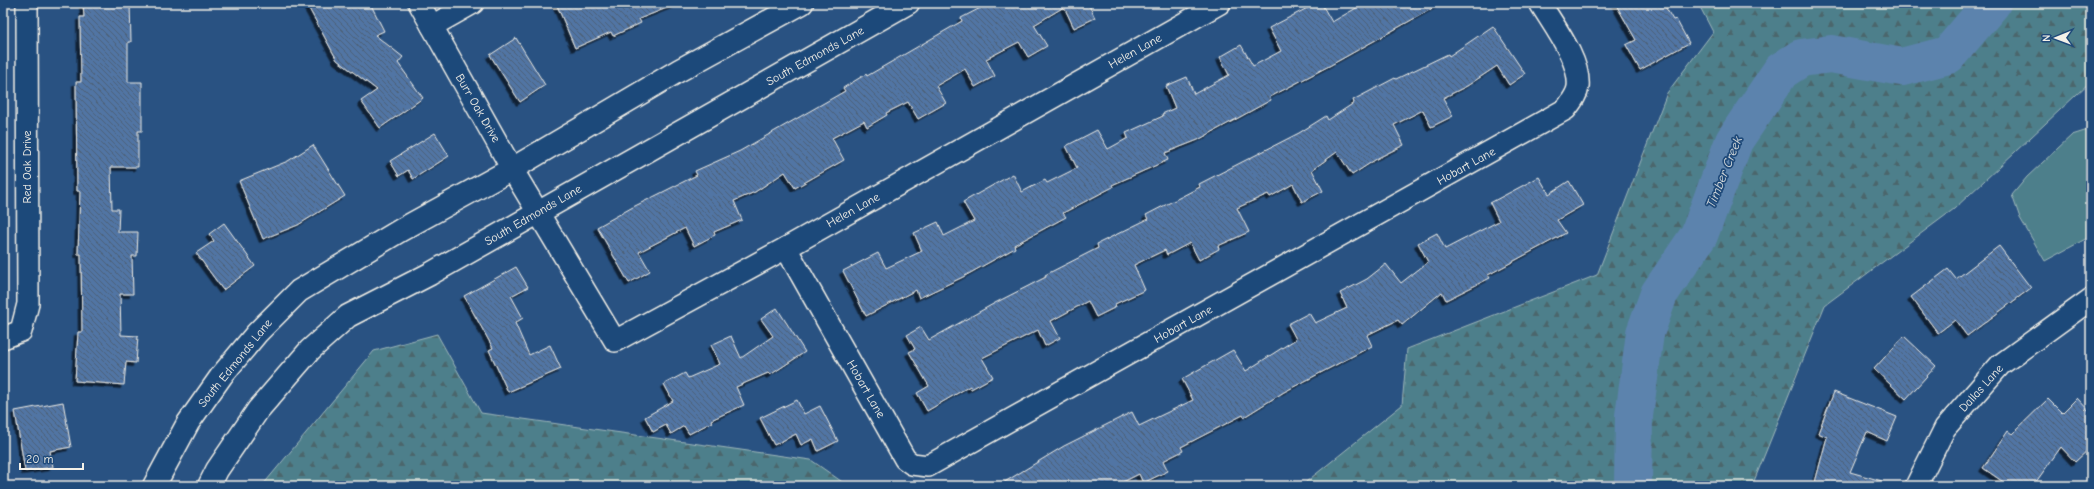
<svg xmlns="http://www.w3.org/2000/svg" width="2094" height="489" viewBox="0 0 2094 489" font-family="'Comic Neue',sans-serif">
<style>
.green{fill:#4d7f8b;stroke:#a0b8ba}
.forest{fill:url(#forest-firs);stroke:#a0b8ba}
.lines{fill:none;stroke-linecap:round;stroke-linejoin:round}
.river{stroke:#5c83ad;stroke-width:38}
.building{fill:url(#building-back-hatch);stroke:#f4f1e8;filter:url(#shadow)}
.minor-casing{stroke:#f4f1e8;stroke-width:24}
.secondary-casing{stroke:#f4f1e8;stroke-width:25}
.minor{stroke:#1f4a7a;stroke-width:21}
.secondary{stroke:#1f4a7a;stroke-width:22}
.labels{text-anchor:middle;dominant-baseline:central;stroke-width:3.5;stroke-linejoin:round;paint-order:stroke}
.street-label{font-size:12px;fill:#f4f1e8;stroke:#1f4a7a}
.water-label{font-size:13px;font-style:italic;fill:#dde0df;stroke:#1f4a7a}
</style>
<defs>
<pattern id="forest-firs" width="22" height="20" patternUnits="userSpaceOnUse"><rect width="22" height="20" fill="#4d7f8b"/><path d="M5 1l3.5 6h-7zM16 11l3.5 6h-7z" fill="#4b666c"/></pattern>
<pattern id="building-back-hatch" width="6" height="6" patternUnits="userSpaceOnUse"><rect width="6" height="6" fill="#5174a4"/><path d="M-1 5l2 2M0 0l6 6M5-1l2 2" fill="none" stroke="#4d5e75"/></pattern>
<filter id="shadow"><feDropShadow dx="-3.5" dy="3.5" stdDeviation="0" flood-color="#0009"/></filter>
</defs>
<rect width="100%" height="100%" fill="#295282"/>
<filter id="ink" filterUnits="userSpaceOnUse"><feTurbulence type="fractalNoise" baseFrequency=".025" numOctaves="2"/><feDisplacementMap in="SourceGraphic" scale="8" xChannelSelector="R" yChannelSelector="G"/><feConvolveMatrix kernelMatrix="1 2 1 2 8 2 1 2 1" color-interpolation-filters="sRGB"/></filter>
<g filter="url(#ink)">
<polygon class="green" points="2091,129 2091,236 2045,261 2020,218 2012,195 2027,177 2072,135"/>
<g class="forest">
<polygon points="1698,3 2091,3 2091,81 1954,209 1825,305 1752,486 1301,486 1402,405 1407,349 1597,275 1667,93 1713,32"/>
<polygon points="437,334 481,413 811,460 848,486 262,486 374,351"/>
</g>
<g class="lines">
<polyline class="river" points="1633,486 1634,416 1645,333 1659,294 1699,235 1734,141 1781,71 1801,58 1831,54 1902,67 1948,55 1992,3"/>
</g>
<g class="building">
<polygon points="83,3 130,3 131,42 128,42 128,82 142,82 142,131 138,131 138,167 111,167 112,209 119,209 118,232 138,232 137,256 132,256 133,294 120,294 121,335 138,336 136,363 126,362 124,385 75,381 78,332 82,332 81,254 78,254 80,191 77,191 76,82 81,82 80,17 84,17"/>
<polygon points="306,3 370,3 384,31 375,35 403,57 398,63 423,98 380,128 361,101 377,90 337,60"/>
<polygon points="556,3 677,3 677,4 639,19 641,23 613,36 611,32 575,48"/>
<polygon points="990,3 1088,3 1095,18 1074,28 1064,7 1034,25 1047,46 1028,57 1019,42 986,59 995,76 975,87 965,69 936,86 946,103 918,119 908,102 886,113 887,115 867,127 864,121 832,138 844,160 795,188 785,172 755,192 734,201 742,220 714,232 715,235 694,246 685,228 639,252 650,271 629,283 597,227 633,207 697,175 695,171 740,151 845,91 843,88 866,74 867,76 962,21 961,18"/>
<polygon points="1317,3 1321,3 1332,22 1365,3 1442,3 1331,65 1270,97 1271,100 1198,140 1165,153 1168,160 1112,185 1113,187 1063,213 1066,217 1014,245 1015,248 963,277 919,298 916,290 866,316 843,271 878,253 886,268 922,251 914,233 938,222 944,236 974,221 963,202 1013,174 1022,192 1045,180 1047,183 1077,168 1066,146 1097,130 1108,149 1128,138 1126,133 1163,116 1162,114 1175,108 1166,86 1187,77 1194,94 1229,75 1220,57 1241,45 1253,66 1281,51 1269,28"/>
<polygon points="1615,3 1663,3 1673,20 1676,19 1689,43 1640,70 1626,45 1636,40"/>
<polygon points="1493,26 1525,74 1509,85 1497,66 1467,86 1443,98 1453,116 1431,127 1423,110 1394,125 1404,145 1378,158 1352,175 1337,152 1312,170 1323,191 1302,202 1293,184 1270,197 1268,194 1237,208 1249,232 1218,246 1219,249 1199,260 1190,243 1167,255 1165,250 1134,265 1145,290 1115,304 1116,307 1096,317 1088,301 1051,321 1060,338 1045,346 1038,330 982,358 993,377 971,389 970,386 927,411 917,393 929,386 909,352 915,349 907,335 921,327 929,340 995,303 1046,277 1045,275 1098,248 1097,244 1148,219 1146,215 1200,187 1199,184 1299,133 1326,116 1328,120 1354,103 1353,100 1395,78 1396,79 1448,54 1449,56"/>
<polygon points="516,38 545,85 520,102 490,55"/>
<polygon points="435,133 449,156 413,179 408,170 399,176 390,161"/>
<polygon points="313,145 345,196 298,225 263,239 239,181 288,161"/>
<polygon points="1539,177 1549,194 1569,181 1583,205 1557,220 1566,233 1488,275 1490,278 1446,300 1442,292 1402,325 1398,320 1367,335 1372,346 1284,392 1244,417 1243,415 1181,447 1183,451 1163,461 1168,471 1143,483 1139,474 1115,486 998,486 1064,446 1132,412 1139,426 1193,400 1182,379 1233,350 1246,371 1296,339 1288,324 1309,313 1315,323 1347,308 1340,293 1367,279 1386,264 1401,283 1428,262 1418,243 1437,233 1445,249 1499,221 1490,203"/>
<polygon points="224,223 255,266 223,290 196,253 214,241 209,234"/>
<polygon points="1999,246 2031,288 1967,336 1955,320 1938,333 1911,297 1948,269 1956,279"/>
<polygon points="516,267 528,287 511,296 523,318 515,323 529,355 550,345 561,369 508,392 489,350 493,348 464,296"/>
<polygon points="777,308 805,352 770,375 768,373 736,387 744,405 711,420 712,422 689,434 684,426 671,434 666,425 653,432 645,417 673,401 664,384 685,373 688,378 720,364 711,345 731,336 741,358 773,336 761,319"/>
<polygon points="1904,336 1936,366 1906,399 1874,369"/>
<polygon points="1834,392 1897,417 1887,441 1867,432 1850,472 1882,481 1882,486 1814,486 1827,437 1818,433"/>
<polygon points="2077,398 2091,413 2091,447 2075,462 2061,447 2033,486 2009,486 1983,468 2008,431 2012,434 2048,399 2062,413"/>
<polygon points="797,400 804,414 820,406 838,441 818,451 813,439 801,445 796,434 774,445 760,418"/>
<polygon points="63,402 71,447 50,451 53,467 25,471 15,411"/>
</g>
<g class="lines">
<defs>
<g id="minor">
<polyline points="419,3 512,169 615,341 786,248 1220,3"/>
<polyline points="432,26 473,3"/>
<path d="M786,248L905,459L912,464L928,466L1566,109C1571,102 1577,95 1578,87C1581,61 1553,25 1540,3"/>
<polyline points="3,338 21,331 28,304 27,3"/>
<polyline points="1916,486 1945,428 2000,365 2091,299"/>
</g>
<g id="secondary">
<polyline points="154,486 188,423 222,375 257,333 299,291 401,230 512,169 678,71 802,3"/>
<polyline points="209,486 217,470 258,410 310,350 348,316 430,274 908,3"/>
</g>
</defs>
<use href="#minor" class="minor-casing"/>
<use href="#secondary" class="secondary-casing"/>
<use href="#minor" class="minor"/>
<use href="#secondary" class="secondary"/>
</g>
</g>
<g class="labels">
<g class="street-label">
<text transform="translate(1135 51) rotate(-29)">Helen Lane</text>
<text transform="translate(815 56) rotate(-29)">South Edmonds Lane</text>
<text transform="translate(478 108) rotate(60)">Burr Oak Drive</text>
<text transform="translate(1466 166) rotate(-29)">Hobart Lane</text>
<text transform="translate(27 167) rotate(-90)">Red Oak Drive</text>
<text transform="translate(853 210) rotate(-29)">Helen Lane</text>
<text transform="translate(533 215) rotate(-30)">South Edmonds Lane</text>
<text transform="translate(1183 324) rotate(-29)">Hobart Lane</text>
<text transform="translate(235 363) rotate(-51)">South Edmonds Lane</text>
<text transform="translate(1981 388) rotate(-48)">Dallas Lane</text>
<text transform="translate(866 389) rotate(60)">Hobart Lane</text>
</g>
<g class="water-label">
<text transform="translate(1724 172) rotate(-68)">Timber Creek</text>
</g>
</g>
<rect width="2094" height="489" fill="none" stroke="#1f4a7a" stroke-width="16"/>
<rect x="8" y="8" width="2078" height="473" fill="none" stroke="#f4f1e8" stroke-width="1.5" filter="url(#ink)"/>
<g transform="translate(2056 38) rotate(269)" stroke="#1f4a7a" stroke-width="3" paint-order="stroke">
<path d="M0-3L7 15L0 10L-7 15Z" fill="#f4f1e8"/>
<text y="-6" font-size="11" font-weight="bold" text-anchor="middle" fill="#f4f1e8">N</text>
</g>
<path d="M20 463v6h63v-6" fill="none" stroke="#f4f1e8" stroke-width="2"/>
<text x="26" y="463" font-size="12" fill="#f4f1e8" stroke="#1f4a7a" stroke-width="3" paint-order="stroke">20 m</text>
</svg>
